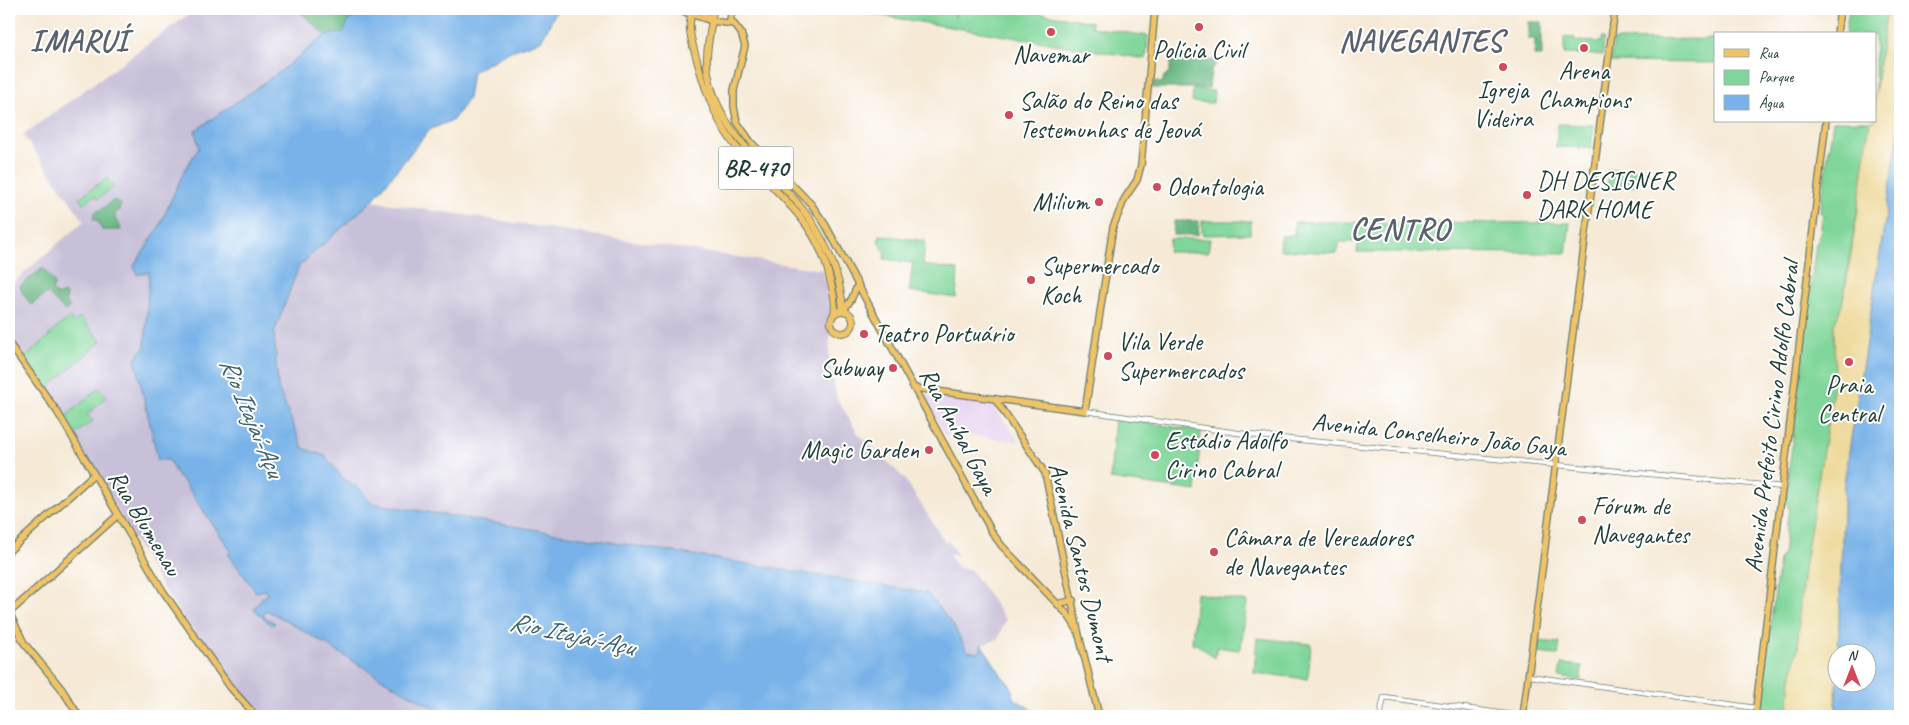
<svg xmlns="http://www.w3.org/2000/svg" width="1909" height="725" viewBox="0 0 1909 725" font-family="Caveat,sans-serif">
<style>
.built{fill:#e6d3f0}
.industrial{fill:#c8c0d8}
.green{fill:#80d69a;stroke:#508a67}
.forest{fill:#68b782;stroke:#447a5b}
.sand{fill:#eeda9e;stroke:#868c69}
.water{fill:#78b2e8;stroke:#4c788e}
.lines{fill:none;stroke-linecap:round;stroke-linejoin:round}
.minor-casing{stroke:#6a7a6d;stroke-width:6}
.major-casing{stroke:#6a7a6d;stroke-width:8}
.highway-casing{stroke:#6a7a6d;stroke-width:8}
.minor{stroke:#fff;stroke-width:4.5}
.major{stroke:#efc469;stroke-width:5.5}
.highway{stroke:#efc469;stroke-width:6}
.poi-dot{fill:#d1495b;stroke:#fff;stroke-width:2}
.labels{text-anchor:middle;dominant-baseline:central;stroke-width:4;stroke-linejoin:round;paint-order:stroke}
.shield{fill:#fff;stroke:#627771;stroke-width:1}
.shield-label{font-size:24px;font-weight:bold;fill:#1f3d34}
.poi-label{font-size:25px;fill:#1f3d34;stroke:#fff;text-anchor:start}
.street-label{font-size:25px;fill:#1f3d34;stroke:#fff}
.water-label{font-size:26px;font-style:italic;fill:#3a606a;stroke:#fff}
.district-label{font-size:30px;font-weight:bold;letter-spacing:1px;fill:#5b626d;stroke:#fff}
</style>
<rect width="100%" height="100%" fill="#fff"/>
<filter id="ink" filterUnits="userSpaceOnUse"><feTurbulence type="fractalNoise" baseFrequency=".02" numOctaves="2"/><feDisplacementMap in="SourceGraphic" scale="10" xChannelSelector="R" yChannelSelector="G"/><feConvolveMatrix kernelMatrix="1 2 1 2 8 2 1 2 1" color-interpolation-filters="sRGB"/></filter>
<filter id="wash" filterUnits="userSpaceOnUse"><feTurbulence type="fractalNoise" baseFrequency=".0096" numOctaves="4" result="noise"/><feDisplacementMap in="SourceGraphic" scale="20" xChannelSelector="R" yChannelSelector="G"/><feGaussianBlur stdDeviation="1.12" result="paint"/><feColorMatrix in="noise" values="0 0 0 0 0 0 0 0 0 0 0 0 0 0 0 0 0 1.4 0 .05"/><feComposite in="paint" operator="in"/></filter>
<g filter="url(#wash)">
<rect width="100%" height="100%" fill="#f6ead7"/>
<polygon class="built" points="928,394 990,403 1020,442 953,432 945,436 925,397"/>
<g class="industrial">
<polygon points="196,9 297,9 326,35 279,73 233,104 185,169 159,227 134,266 149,272 145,347 169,459 178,478 181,477 232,551 228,554 268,594 261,599 263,616 266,610 289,622 384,680 448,716 260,716 227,679 164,590 55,405 9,340 9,286 84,221 23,135"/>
<polygon points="372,201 822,270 831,310 829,362 837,399 859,435 904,478 945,542 949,542 957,555 949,555 954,563 961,569 970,569 1006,620 998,639 982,645 979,653 967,651 953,625 927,593 371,503 361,490 342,477 325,456 303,448 278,388 274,333 299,266"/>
</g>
<g class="green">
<polygon points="840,9 955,9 955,17 957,9 1017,9 1092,22 1091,27 1148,36 1146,59"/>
<polygon points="1849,9 1887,9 1875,93 1875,34 1845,34"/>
<polygon points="1564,37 1575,38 1575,41 1601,42 1601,38 1604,38 1603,55 1564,54"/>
<polygon points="1715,39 1715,63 1610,62 1614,40"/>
<polygon points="1193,89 1214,91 1213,103 1192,102"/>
<polygon points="1833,121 1870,121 1868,144 1842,305 1834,325 1835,377 1805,563 1799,615 1798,648 1791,680 1788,716 1761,716 1767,652 1770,642 1769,638 1779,560 1783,554 1789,507 1785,503 1816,243 1819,240 1823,215 1820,212"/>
<polygon points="1558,124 1594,125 1591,148 1556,147"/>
<polygon points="1608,170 1639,170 1640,180 1635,179 1634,186 1607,188"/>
<polygon points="107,178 114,187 98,199 95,195 83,204 79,198"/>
<polygon points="1202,221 1251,221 1250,234 1202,235"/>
<polygon points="1295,222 1570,223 1566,253 1357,252 1358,242 1339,242 1337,253 1280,250 1281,236 1294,235"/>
<polygon points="880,235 925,241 923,265 958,270 956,298 909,291 913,263 884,259 885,252 878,242"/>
<polygon points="1170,239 1210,239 1208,252 1168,252"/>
<polygon points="69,317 74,323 80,317 101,341 47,389 25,358"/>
<polygon points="99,388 107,396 87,415 93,421 74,435 64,418"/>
<polygon points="1115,418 1201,431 1196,491 1110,479"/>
<polygon points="1196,593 1247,602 1241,647 1239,650 1217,647 1215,658 1198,645 1192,643"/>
<polygon points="1257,638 1311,644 1308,679 1254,673"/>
<polygon points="1537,641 1560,643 1558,655 1536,653"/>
<polygon points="1561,664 1582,666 1581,680 1559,677"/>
</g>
<g class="forest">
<polygon points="297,9 372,9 349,20 344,33 326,35"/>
<polygon points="1528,22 1542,22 1542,56 1534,56 1535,39 1528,39"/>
<polygon points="1215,60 1216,64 1211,71 1209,88 1152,88 1154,82 1162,83 1164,76 1169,74 1171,61"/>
<path d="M114,200L121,204L119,210L115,214V219L119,224L121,230H102L98,221L93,219L95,212C103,210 107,204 114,200Z"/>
<polygon points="1174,221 1199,221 1198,235 1173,235"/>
<polygon points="43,268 55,284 52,289 57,296 64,293 67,297 65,301 70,307 65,311 47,293 31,305 22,292 20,286"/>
</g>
<polygon class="sand" points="1887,9 1900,9 1900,124 1844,484 1838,652 1836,652 1836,716 1788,716 1791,680 1798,648 1799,615 1805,563 1835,377 1834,325 1842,305 1846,285 1858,209 1870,121 1875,121 1875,93"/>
<g class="water">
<polygon points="372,9 562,9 555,14 541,41 511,51 472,72 468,99 453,120 429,130 372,201 299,266 274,333 278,388 303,448 325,456 342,477 361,490 371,503 927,593 953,625 967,651 979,653 982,645 1002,676 1010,685 1015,699 1032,710 1035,716 448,716 384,680 289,622 266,610 263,616 275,623 271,625 254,609 261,599 268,594 265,590 256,592 228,554 231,551 181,478 178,478 169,460 158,460 135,359 145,347 149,272 137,275 134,266 159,227 185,169 199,148 195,131 278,73 326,35 344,32 349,20"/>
<polygon points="1900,124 1900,716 1836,716 1837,683 1866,682 1866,652 1838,652 1844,484"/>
</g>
</g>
<g filter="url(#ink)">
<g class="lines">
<defs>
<g id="minor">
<polyline points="1085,411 1259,436 1783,487"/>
<polyline points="1529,676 1756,708"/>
<polyline points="1380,716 1384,697 1521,716"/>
</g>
<g id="major">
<polyline points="675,9 712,21 733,24"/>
<polyline points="736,9 731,15 730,19 741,33 745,46 734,90 734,107 737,122 751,142 811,204 825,224 993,534 1002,546 1068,615 1078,631"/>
<polyline points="1837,34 1840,9"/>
<polyline points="843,311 851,300 858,284"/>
<polyline points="9,343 58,413 163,591 230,687 256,716"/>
<polyline points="914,388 1085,411 1113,227 1125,198 1137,180 1141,165 1155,9"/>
<polyline points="995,399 1045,473 1078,631 1099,716"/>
<polyline points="9,551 94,474"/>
<polyline points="1058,604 1073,600"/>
<polyline points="9,612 24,643 61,688 79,716"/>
<polyline points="9,613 118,515"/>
<polyline points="1523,716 1615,9"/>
<polyline points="1755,716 1826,121"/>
</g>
<g id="highway">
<path d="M693,9C686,26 692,43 697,60C705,89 714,116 731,140C767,190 817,214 830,280C833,291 836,302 834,314"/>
<polyline points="699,9 712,21"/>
<path d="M713,9C712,30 704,52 708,73C718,133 765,163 800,206C824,235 841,274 843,311"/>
<circle cx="842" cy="322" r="11"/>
</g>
</defs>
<use href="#minor" class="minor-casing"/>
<use href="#major" class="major-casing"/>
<use href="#highway" class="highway-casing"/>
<use href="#minor" class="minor"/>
<use href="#major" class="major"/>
<use href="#highway" class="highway"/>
</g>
</g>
<g class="poi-dot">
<circle cx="1199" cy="27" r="5"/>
<circle cx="1051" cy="32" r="5"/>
<circle cx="1584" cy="48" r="5"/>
<circle cx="1503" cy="67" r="5"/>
<circle cx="1009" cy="115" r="5"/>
<circle cx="1157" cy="187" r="5"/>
<circle cx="1527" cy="195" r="5"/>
<circle cx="1099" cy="202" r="5"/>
<circle cx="1031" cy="280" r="5"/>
<circle cx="864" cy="334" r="5"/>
<circle cx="1108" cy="356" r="5"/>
<circle cx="1849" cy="362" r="5"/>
<circle cx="893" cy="368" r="5"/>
<circle cx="929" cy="450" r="5"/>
<circle cx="1155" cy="455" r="5"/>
<circle cx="1582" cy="520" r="5"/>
<circle cx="1214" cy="552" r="5"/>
</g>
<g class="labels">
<rect class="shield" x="718.5" y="146.5" width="75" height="43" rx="4"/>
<g class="shield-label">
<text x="756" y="168">BR-470</text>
</g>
<g class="poi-label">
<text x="1199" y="50" text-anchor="middle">Polícia Civil</text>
<text x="1051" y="55" text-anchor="middle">Navemar</text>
<text x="1584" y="71" text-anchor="middle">Arena<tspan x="1584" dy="29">Champions</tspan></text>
<text x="1503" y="90" text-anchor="middle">Igreja<tspan x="1503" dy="29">Videira</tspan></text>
<text x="1019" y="101">Salão do Reino das<tspan x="1019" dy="29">Testemunhas de Jeová</tspan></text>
<text x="1537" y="181">DH DESIGNER<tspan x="1537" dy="29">DARK HOME</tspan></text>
<text x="1167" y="187">Odontologia</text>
<text x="1089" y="202" text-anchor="end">Milium</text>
<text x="1041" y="266">Supermercado<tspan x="1041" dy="29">Koch</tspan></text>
<text x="874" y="334">Teatro Portuário</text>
<text x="1118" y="342">Vila Verde<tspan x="1118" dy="29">Supermercados</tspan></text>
<text x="883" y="368" text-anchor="end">Subway</text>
<text x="1849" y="385" text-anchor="middle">Praia<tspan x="1849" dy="29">Central</tspan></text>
<text x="1165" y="441">Estádio Adolfo<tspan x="1165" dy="29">Cirino Cabral</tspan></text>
<text x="919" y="450" text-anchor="end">Magic Garden</text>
<text x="1592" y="506">Fórum de<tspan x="1592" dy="29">Navegantes</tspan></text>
<text x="1224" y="538">Câmara de Vereadores<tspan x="1224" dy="29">de Navegantes</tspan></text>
</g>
<g class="street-label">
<text transform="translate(1772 417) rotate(-83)">Avenida Prefeito Cirino Adolfo Cabral</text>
<text transform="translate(959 431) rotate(62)">Rua Aníbal Gaya</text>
<text transform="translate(1439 435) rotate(6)">Avenida Conselheiro João Gaya</text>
<text transform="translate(145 523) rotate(59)">Rua Blumenau</text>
<text transform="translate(1081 562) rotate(76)">Avenida Santos Dumont</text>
</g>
<g class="water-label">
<text transform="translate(252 417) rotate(67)">Rio Itajaí-Açu</text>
<text transform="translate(572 634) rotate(12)">Rio Itajaí-Açu</text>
</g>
<g class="district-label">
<text x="79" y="41">IMARUÍ</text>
<text x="1421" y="41">NAVEGANTES</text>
<text x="1400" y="229">CENTRO</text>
</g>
</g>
<rect width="1909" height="725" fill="none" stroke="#fff" stroke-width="30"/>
<rect x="1714" y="32" width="162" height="90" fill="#ffffff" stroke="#a5b1ae"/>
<rect x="1724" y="49" width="25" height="8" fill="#efc469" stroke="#a5b1ae"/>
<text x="1759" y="58" font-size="15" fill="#1f3d34">Rua</text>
<rect x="1724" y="70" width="25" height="15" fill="#80d69a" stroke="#a5b1ae"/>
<text x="1759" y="82" font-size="15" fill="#1f3d34">Parque</text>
<rect x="1724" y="95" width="25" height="15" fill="#78b2e8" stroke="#a5b1ae"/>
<text x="1759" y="108" font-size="15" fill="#1f3d34">Água</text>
<g transform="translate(1852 668)"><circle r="24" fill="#ffffff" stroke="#a5b1ae"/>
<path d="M0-4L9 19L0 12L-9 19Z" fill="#d1495b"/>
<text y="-8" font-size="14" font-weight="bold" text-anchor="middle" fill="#1f3d34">N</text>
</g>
</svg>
